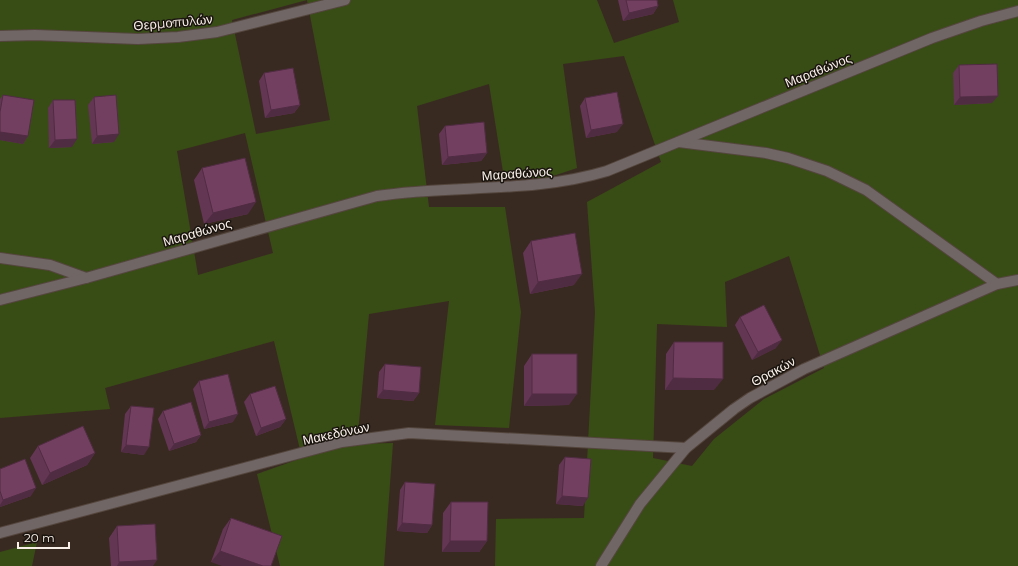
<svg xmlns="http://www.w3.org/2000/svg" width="1018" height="566" viewBox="0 0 1018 566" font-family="Montserrat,sans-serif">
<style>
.green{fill:#384d15;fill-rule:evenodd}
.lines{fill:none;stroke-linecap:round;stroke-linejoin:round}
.street-casing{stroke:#54463d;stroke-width:12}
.street{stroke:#706666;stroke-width:10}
.wall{fill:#633653}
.shaded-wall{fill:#502c43}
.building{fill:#733f60;stroke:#502c43}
.labels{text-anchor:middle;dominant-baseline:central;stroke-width:3;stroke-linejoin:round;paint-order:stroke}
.street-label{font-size:13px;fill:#faf0ea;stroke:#1b1510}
</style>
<rect width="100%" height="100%" fill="#392a21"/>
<g class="green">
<path d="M0,0H597L614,43L679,22L673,0H1018V566H495L496,519L584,518L595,312L587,202L661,162L624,56L563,64L577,168L547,178H504L489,84L417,106L429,207H505L521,312L509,428L435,425L449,301L369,314L357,444L393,443L384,566H280L257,474L302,458L274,341L105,388L110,409L0,418ZM307,0L330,120L256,134L232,20ZM245,133L273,253L198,275L177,151ZM789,256L824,368L764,399L714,439L692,466L653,458L657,324L727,327L725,282Z"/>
<polygon points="37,542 32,566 0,566 0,552"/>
</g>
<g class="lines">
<defs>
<g id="street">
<polyline points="0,36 35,35 138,39 178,37 217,32 345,0"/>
<polyline points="679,142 766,153 788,158 827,171 866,190 997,284"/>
<polyline points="0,258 50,265 86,278"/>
<path d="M0,300L86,278L377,196C454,184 531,194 607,171L932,38L981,21L1018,11"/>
<polyline points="0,533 342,442 409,433 686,448"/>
<polyline points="601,566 640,504 686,448 734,409 750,398 804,369 997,284 1018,280"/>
</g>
</defs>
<use href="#street" class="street-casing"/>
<use href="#street" class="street"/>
</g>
<g class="wall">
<polygon points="618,0 657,0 658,6 653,14 623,21"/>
<polygon points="959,65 992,103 954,105 953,73"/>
<polygon points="264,73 300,105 294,113 265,118 259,81"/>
<polygon points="3,95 28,136 23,144 0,140 0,99"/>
<polygon points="94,97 114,142 92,144 88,105"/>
<polygon points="585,98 617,132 586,138 580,106"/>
<polygon points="53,100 72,147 49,148 48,108"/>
<polygon points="445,126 487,153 481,161 442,165 439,134"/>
<polygon points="202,168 248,214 204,224 194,180"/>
<polygon points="531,241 574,285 530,294 523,253"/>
<polygon points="740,317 776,348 752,360 735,325"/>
<polygon points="674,342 714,390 665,390 666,354"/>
<polygon points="532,354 569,405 524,406 524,366"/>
<polygon points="385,364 419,393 413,401 377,398 379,372"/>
<polygon points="199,381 233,422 204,429 193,389"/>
<polygon points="250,394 286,419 280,427 256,436 244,402"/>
<polygon points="131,406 144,455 121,452 125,414"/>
<polygon points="163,411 201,435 196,442 169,451 158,419"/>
<polygon points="38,446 95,453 87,465 42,485 30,458"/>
<polygon points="565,457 583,506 556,504 559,465"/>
<polygon points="0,469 31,496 0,507"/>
<polygon points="405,482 432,525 427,533 397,531 400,490"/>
<polygon points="451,502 487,541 479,552 442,552 443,513"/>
<polygon points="231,518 271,566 211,562 223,529"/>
<polygon points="117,526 153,566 111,566 109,538"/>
</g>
<g class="shaded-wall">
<polygon points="658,6 653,14 623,21 629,13"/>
<polygon points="998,96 992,103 954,105 960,97"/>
<polygon points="300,105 294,113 265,118 271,110"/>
<polygon points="623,124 617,132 586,138 591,130"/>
<polygon points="0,132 28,136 23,144 0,140"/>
<polygon points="119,134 114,142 92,144 97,136"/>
<polygon points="77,139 72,147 49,148 55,140"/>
<polygon points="487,153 481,161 442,165 448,157"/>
<polygon points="256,202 248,214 204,224 213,213"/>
<polygon points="582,274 574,285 530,294 538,282"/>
<polygon points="782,340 776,348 752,360 758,352"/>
<polygon points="673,378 723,379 714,390 665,390"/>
<polygon points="383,390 419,393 413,401 377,398"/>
<polygon points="532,394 577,394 569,405 524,406"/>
<polygon points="238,414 233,422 204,429 209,422"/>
<polygon points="286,419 280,427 256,436 261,428"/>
<polygon points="201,435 196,442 169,451 174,444"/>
<polygon points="126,445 149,447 144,455 121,452"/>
<polygon points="95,453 87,465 42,485 50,473"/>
<polygon points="36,488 31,496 0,507 0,505 3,500"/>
<polygon points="562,496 588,498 583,506 556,504"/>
<polygon points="402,523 432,525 427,533 397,531"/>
<polygon points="450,541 487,541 479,552 442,552"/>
<polygon points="220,551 263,566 222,566 211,562"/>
<polygon points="157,560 153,566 117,566 119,562"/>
</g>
<g class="building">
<polygon points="626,0 657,0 658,6 629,13"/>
<polygon points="997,64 998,96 960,97 959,65"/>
<polygon points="293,68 300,105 271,110 264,73"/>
<polygon points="617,92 623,124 591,130 585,98"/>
<polygon points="3,95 34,100 28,136 0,132 0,112"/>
<polygon points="116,95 119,134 97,136 94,97"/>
<polygon points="53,100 75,100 77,139 55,140"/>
<polygon points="484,122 487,153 448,157 445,126"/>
<polygon points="245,158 256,202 213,213 202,168"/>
<polygon points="575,233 582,274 538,282 531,241"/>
<polygon points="764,305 782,340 758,352 740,317"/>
<polygon points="674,342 723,342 723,379 673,378"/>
<rect x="532" y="354" width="45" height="40"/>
<polygon points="385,364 421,367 419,393 383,390"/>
<polygon points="228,374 238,414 209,422 199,381"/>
<polygon points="275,386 286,419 261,428 250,394"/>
<polygon points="191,402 201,435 174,444 163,411"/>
<polygon points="131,406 154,408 149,447 126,445"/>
<polygon points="83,426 95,453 50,473 38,446"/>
<polygon points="565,457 591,459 588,498 562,496"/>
<polygon points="25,459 36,488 3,500 0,491 0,469"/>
<polygon points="405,482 435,484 432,525 402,523"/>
<polygon points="451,502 488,502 487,541 450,541"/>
<polygon points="231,518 282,536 271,566 263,566 220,551"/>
<polygon points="155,524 157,560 119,562 117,526"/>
</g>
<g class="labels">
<g class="street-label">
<text transform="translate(173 22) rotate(-5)">Θερμοπυλών</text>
<text transform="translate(818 70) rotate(-22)">Μαραθώνος</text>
<text transform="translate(517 173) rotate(-4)">Μαραθώνος</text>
<text transform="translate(197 232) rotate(-16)">Μαραθώνος</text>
<text transform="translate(773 371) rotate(-28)">Θρακών</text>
<text transform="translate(336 433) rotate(-12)">Μακεδόνων</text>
</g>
</g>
<path d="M18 542v6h51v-6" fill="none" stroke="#faf0ea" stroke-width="2"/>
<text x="24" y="542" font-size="12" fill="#faf0ea" stroke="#1b1510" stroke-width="3" paint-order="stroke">20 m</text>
</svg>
